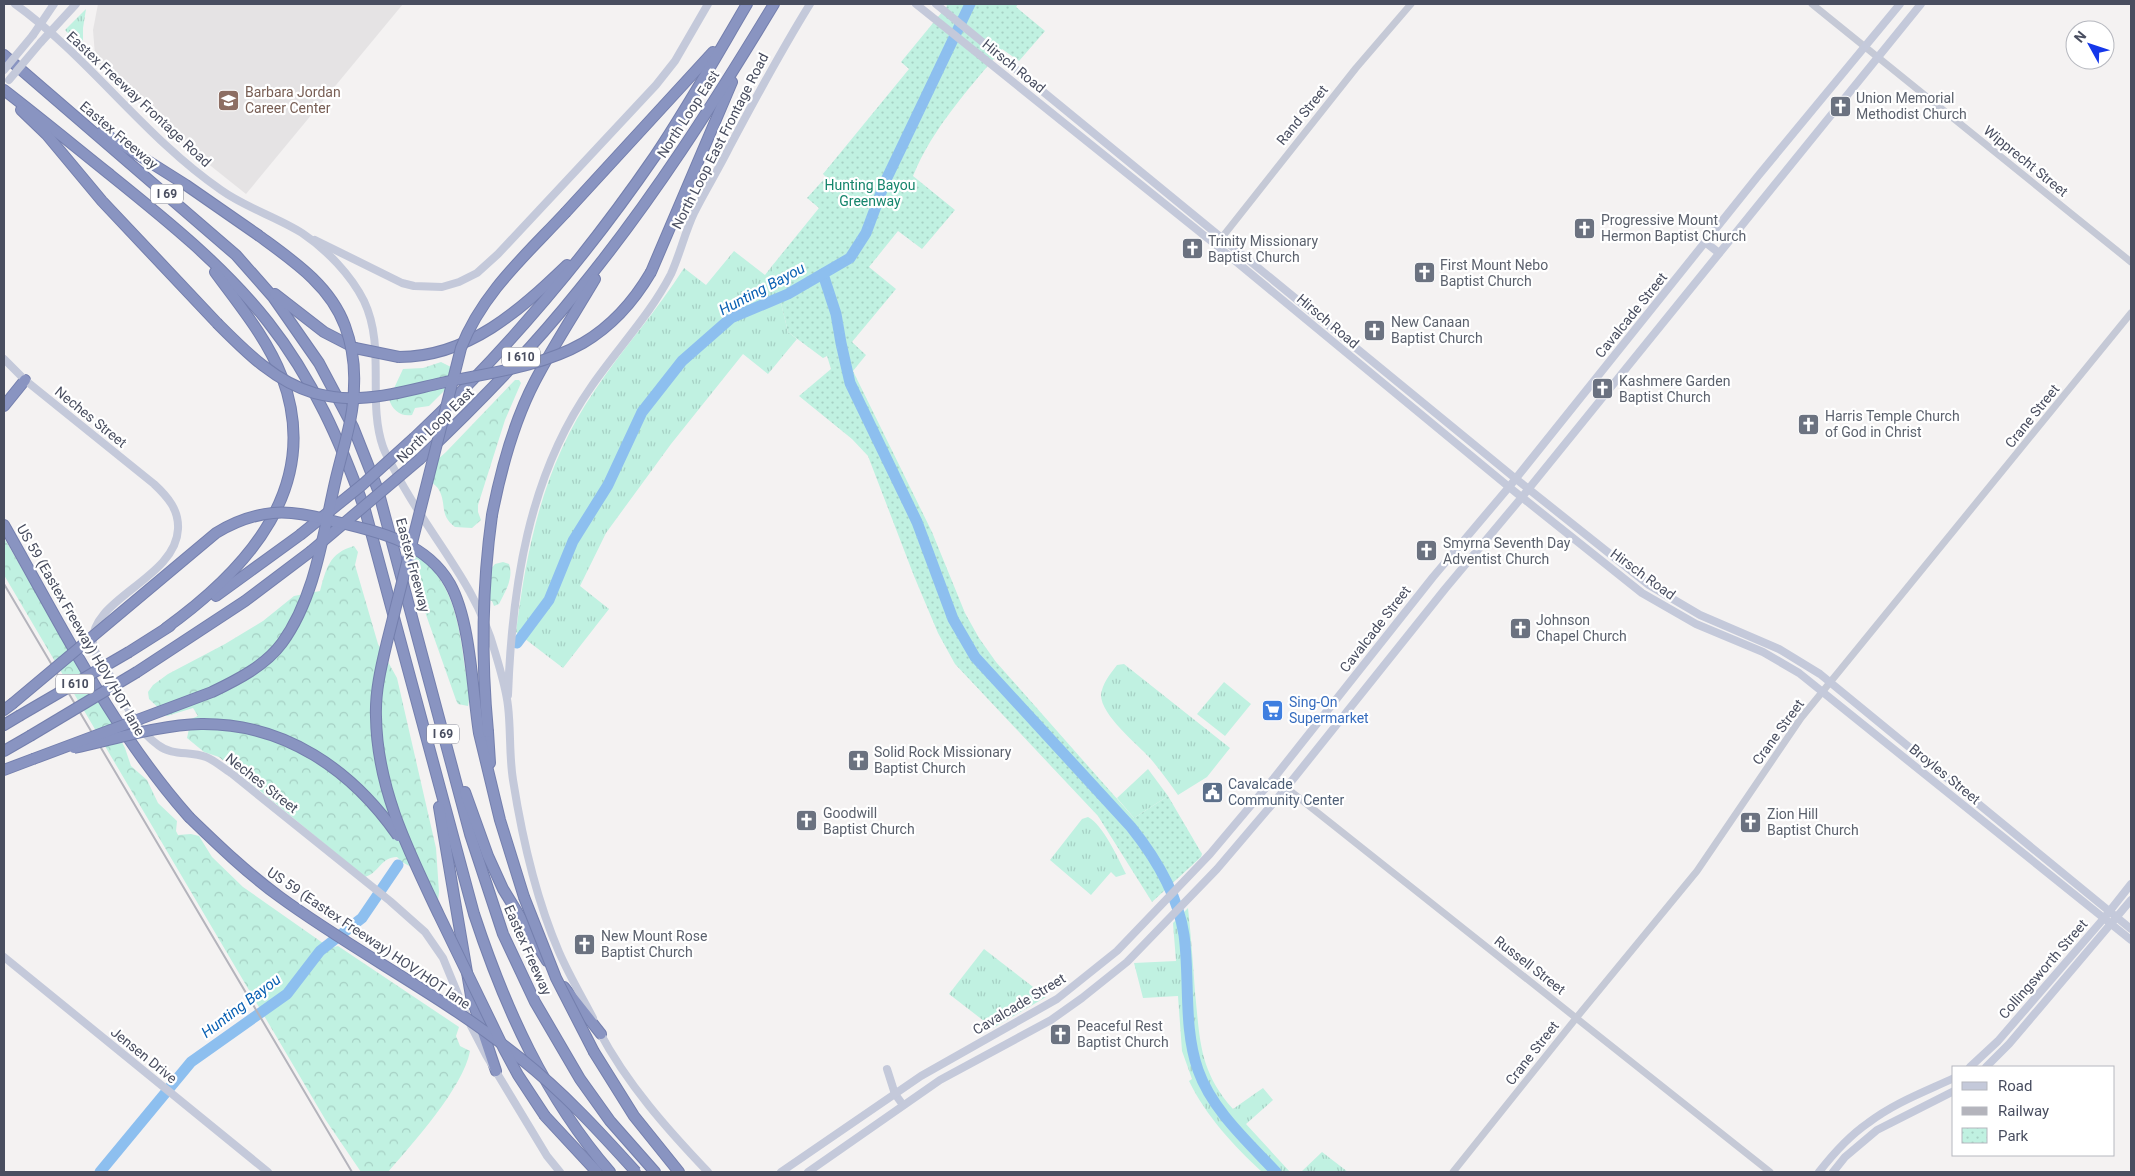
<svg xmlns="http://www.w3.org/2000/svg" width="2135" height="1176" viewBox="0 0 2135 1176" font-family="Roboto,sans-serif">
<style>
.education{fill:#e5e3e4}
.grass{fill:url(#grass-tufts)}
.forest{fill:url(#forest-crowns)}
.park{fill:url(#park-dots)}
.lines{fill:none;stroke-linecap:round;stroke-linejoin:round}
.river{stroke:#8dbfef;stroke-width:11}
.motorway-casing{stroke:#747fad;stroke-width:12}
.tertiary{stroke:#c5c9d6;stroke-width:7}
.secondary{stroke:#c4c9da;stroke-width:8}
.motorway{stroke:#8994c1;stroke-width:10}
.rail{stroke:#b4b4bc;stroke-width:2}
.motorway-bridge-casing{stroke:#747fad;stroke-width:12;stroke-linecap:butt}
.secondary-bridge{stroke:#c4c9da;stroke-width:8}
.motorway-bridge{stroke:#8994c1;stroke-width:10}
.labels{text-anchor:middle;dominant-baseline:central;stroke-width:4.5;stroke-linejoin:round;paint-order:stroke}
.shield{fill:#fff;stroke:#808390;stroke-width:1}
.shield-label{font-size:12px;font-weight:bold;fill:#494e60}
.street-label{font-size:14px;fill:#494e60;stroke:#fff}
.education-label{font-size:14px;fill:#785e54;stroke:#fff;text-anchor:start}
.worship-label{font-size:14px;fill:#5b616d;stroke:#fff;text-anchor:start}
.park-label{font-size:14px;fill:#15856c;stroke:#fff}
.shop-label{font-size:14px;fill:#366cbe;stroke:#fff;text-anchor:start}
.service-label{font-size:14px;fill:#4e5e75;stroke:#fff;text-anchor:start}
.water-label{font-size:15px;font-style:italic;fill:#0960b3;stroke:#fff}
</style>
<defs>
<pattern id="grass-tufts" width="24" height="20" patternUnits="userSpaceOnUse" patternTransform="scale(1.25)"><rect width="24" height="20" fill="#c0f1e1"/><path d="M3 7l-1-3M5 7V3M7 7l1-3M15 17l-1-3M17 17v-4M19 17l1-3" fill="none" stroke="#a6d0c4"/></pattern>
<pattern id="forest-crowns" width="20" height="18" patternUnits="userSpaceOnUse" patternTransform="scale(1.25)"><rect width="20" height="18" fill="#c0f1e1"/><path d="M2 6a3 3 0 1 1 6 0M12 15a3 3 0 1 1 6 0" fill="none" stroke="#a6d0c4"/></pattern>
<pattern id="park-dots" width="8" height="8" patternUnits="userSpaceOnUse" patternTransform="scale(1.25)"><rect width="8" height="8" fill="#c0f1e1"/><path d="M2 2h.1M6 6h.1" fill="none" stroke="#a6d0c4" stroke-width="1.8" stroke-linecap="round"/></pattern>
</defs>
<rect width="100%" height="100%" fill="#f4f2f2"/>
<polygon class="education" points="98,4 403,4 246,194 172,135 100,65 95,55 93,30"/>
<g class="grass">
<polygon points="86,9 83,28 83,43 79,44 65,30"/>
<path d="M734,251L765,275L772,266L788,332L797,339L768,374L743,354L671,444L606,533L580,586L609,609L563,668L516,632C527,545 544,464 595,390C623,348 657,311 684,268L706,285Z"/>
<path d="M1124,664L1230,748L1207,777L1178,795C1169,782 1160,770 1150,758C1137,744 1101,715 1101,695C1102,684 1110,674 1117,665Z"/>
<polygon points="1224,682 1251,704 1225,736 1197,714"/>
<polygon points="1148,769 1168,796 1134,818 1117,798"/>
<path d="M1088,817C1103,825 1118,858 1126,874L1116,877L1111,872L1091,895L1050,860L1082,819Z"/>
<path d="M1188,908C1191,936 1193,964 1195,992C1200,1040 1199,1071 1233,1109L1263,1088L1273,1100L1246,1124L1290,1172H1262C1234,1146 1206,1116 1189,1081L1192,1079L1182,1051L1178,996L1143,998L1134,963L1176,961L1173,923Z"/>
<polygon points="984,949 1046,997 993,1028 949,994"/>
<polygon points="1322,1152 1348,1172 1301,1172"/>
</g>
<g class="forest">
<path d="M441,362L451,367L449,386L429,406L415,408L412,415C401,417 392,410 389,399L403,369L423,368Z"/>
<path d="M515,380H519L521,383L505,420L478,505V512L481,520L472,528L455,527C439,515 447,505 439,490C438,487 433,484 431,481L437,460L446,452Z"/>
<path d="M4,538L105,710L125,748L131,766L147,780L158,803L177,821L176,831L178,835L191,834L199,836L212,857L243,887L330,948L338,946L459,1027L456,1036L460,1046L470,1051C463,1088 413,1143 388,1172H361L325,1119L4,575Z"/>
<path d="M354,546L358,552L355,565L378,644L397,678L436,848L439,892L438,901L424,874L402,862L397,857C381,857 379,873 365,877L219,757L204,752L187,738L191,719L198,716L193,708L167,716L149,699L148,692L153,685L168,674L225,644L263,621L294,596L320,591C326,569 329,553 354,546Z"/>
<path d="M404,549C452,570 459,622 465,668C467,679 471,696 468,706L458,704L456,700L424,609L418,603Z"/>
<path d="M503,562L509,564C514,578 505,592 499,604L494,606L492,601L487,600L490,570L495,564Z"/>
</g>
<path class="park" d="M946,4H1018L1016,7L1045,31L1019,61L1002,49C969,89 933,127 913,176L955,210L922,249L898,231L869,267L896,289L852,342L866,355L853,371L932,532L965,613L979,638L996,662L1134,818L1168,796L1202,854L1201,857L1152,902L1098,816L955,664L938,633L914,576L868,456L852,439L799,396L831,369L827,356L823,358L788,332L772,266L819,208L807,198L826,177L823,174L909,69L901,62L947,6Z"/>
<g class="lines">
<g class="river">
<path d="M823,274L836,314L841,343L850,383L917,522L953,619L975,657L1131,827C1155,857 1178,896 1184,935C1190,979 1183,1027 1198,1070C1212,1110 1248,1142 1276,1172"/>
<polyline points="517,643 549,600 573,541 608,485 642,412 682,361 731,318 788,294 850,258 866,233 885,182 970,4"/>
<polyline points="100,1172 191,1062 287,994 320,951 362,918 398,865"/>
</g>
<defs>
<g id="motorway">
<polyline points="4,55 236,255 273,297 319,363 353,427 378,490 470,834 503,934 535,1002 580,1079 610,1121 655,1172"/>
<path d="M4,90C39,117 73,145 108,173C164,218 223,265 268,322C313,379 341,443 365,510L474,914C505,1008 545,1097 610,1172"/>
<polyline points="21,110 47,135 102,201 217,323"/>
<polyline points="102,132 186,185 258,235"/>
<polyline points="566,212 713,52"/>
<polyline points="651,272 732,82"/>
<polyline points="275,294 324,332 355,348"/>
<path d="M399,357C469,357 520,310 567,265"/>
<polyline points="4,406 25,380"/>
<path d="M414,438C504,353 585,258 655,156C688,107 717,55 747,4"/>
<path d="M420,459C476,406 530,351 578,291C652,201 714,103 774,4"/>
<path d="M492,515C501,469 513,423 535,381C553,346 575,313 595,279"/>
<path d="M4,525C61,625 112,730 189,817"/>
<polyline points="216,596 300,535"/>
<path d="M166,628C248,569 323,486 282,377C267,338 239,305 215,272"/>
<polyline points="129,652 170,626"/>
<polyline points="137,672 245,601 310,552"/>
<polyline points="4,710 12,704"/>
<polyline points="4,725 19,716"/>
<polyline points="488,732 490,763"/>
<polyline points="479,733 500,820 524,897"/>
<polyline points="4,751 30,736"/>
<polyline points="4,770 33,759"/>
<polyline points="465,792 488,856 503,889 547,961"/>
<polyline points="439,807 471,996 496,1071"/>
<polyline points="564,987 601,1034"/>
<polyline points="594,1052 634,1116 679,1172"/>
<polyline points="545,1116 597,1172"/>
</g>
</defs>
<use href="#motorway" class="motorway-casing"/>
<g class="tertiary">
<polyline points="1812,4 2131,262"/>
<polyline points="1216,245 1356,68 1411,4"/>
<polyline points="1274,778 1770,1172"/>
<polyline points="1453,1172 1577,1017 1697,871 1801,718 2131,313"/>
</g>
<g class="secondary">
<path d="M15,4C90,58 144,137 221,190C246,208 277,217 302,233C327,250 351,275 364,301C386,347 367,401 383,447C386,455 390,462 394,469C426,533 475,580 495,652C500,669 506,688 508,706C511,731 509,755 513,780C522,837 536,899 559,952C569,975 582,997 593,1018"/>
<polyline points="916,4 1216,245 1509,487 1642,593 1696,624 1763,652 1799,673 2131,940"/>
<polyline points="936,4 1516,479 1649,585 1700,615 1779,649 1820,674 2131,929"/>
<polyline points="33,35 54,4"/>
<polyline points="41,42 76,4"/>
<polyline points="315,240 402,283 414,286 442,287 459,282 477,273 498,254 656,85 675,61 708,4"/>
<polyline points="1705,242 1719,253"/>
<path d="M4,359L25,380L154,484C168,497 179,510 178,529C176,579 88,599 93,644C95,658 109,671 115,684C127,706 137,730 158,745C172,756 190,751 206,757C214,760 223,768 231,773L390,901L425,932L443,958L471,1026L486,1055L547,1156L560,1172"/>
<path d="M508,695C512,588 528,477 591,387C617,349 650,315 671,274C680,254 685,232 694,213C705,191 718,170 729,148C755,99 781,51 810,4"/>
<polyline points="4,957 268,1172"/>
<path d="M599,1031C627,1084 667,1129 708,1172"/>
<polyline points="1970,1067 1998,1041 2105,917 2131,884"/>
<polyline points="1986,1067 2009,1044 2131,900"/>
<polyline points="887,1069 895,1094 903,1105"/>
<polyline points="781,1172 921,1076 1057,999 1117,951 1210,854 1274,778 1433,577 1509,487 1758,176 1900,4"/>
<polyline points="808,1172 940,1080 1051,1020 1082,998 1127,962 1217,869 1286,788 1445,589 1522,497 1921,4"/>
<path d="M1819,1172C1833,1154 1849,1136 1868,1123C1894,1103 1924,1092 1954,1078"/>
<polyline points="1833,1172 1845,1157 1877,1130 1954,1091"/>
</g>
<use href="#motorway" class="motorway"/>
<polyline class="rail" points="4,584 352,1172"/>
<defs>
<g id="motorway-bridge">
<path d="M217,323C246,352 274,381 314,393C329,397 344,399 359,398C387,397 414,389 441,383C488,373 541,367 583,343C612,326 634,301 651,272"/>
<polyline points="355,348 399,357"/>
<polyline points="300,535 362,485 414,438"/>
<polyline points="310,552 420,459"/>
<path d="M12,704L216,533C234,522 252,515 273,513C295,511 316,517 337,522C380,532 427,543 450,584C471,622 472,689 479,733"/>
<polyline points="19,716 129,652"/>
<path d="M488,732C481,659 482,587 492,515"/>
<polyline points="30,736 137,672"/>
<path d="M74,748C116,739 159,725 201,724C285,723 352,770 398,836"/>
<path d="M33,759L212,692C237,680 265,666 282,643C316,596 323,533 336,478C343,448 354,417 354,386C355,366 352,345 345,326C330,285 292,260 258,235"/>
<path d="M189,817C218,845 247,873 280,897C358,954 445,997 520,1058C563,1092 599,1131 636,1172"/>
<polyline points="524,897 556,978 594,1052"/>
<path d="M545,1116L518,1075L504,1049C482,1004 461,960 439,915C409,852 377,789 376,717C375,692 381,667 387,642L461,348C482,293 527,254 566,212"/>
</g>
</defs>
<use href="#motorway-bridge" class="motorway-bridge-casing"/>
<g class="secondary-bridge">
<polyline points="4,70 33,35"/>
<polyline points="9,80 41,42"/>
</g>
<use href="#motorway-bridge" class="motorway-bridge"/>
</g>
<defs>
<symbol id="school-square" viewBox="-11 -11 22 22"><rect x="-9" y="-9" width="18" height="18" rx="4" fill="#8d6e63" stroke="#fff"/><path d="M0-5L7-2L0 1L-7-2ZM-4 1L0 2.5L4 1V4Q0 6-4 4Z" fill="#fff"/></symbol>
<symbol id="church-square" viewBox="-11 -11 22 22"><rect x="-9" y="-9" width="18" height="18" rx="4" fill="#6b7280" stroke="#fff"/><path d="M-1.2-6h2.4v3.5h3.3v2.4h-3.3V6h-2.4V-.1h-3.3v-2.4h3.3Z" fill="#fff"/></symbol>
<symbol id="supermarket-square" viewBox="-11 -11 22 22"><rect x="-9" y="-9" width="18" height="18" rx="4" fill="#3f7fe0" stroke="#fff"/><path d="M-6-5.5h2.5l.6 2H6L4.5 2H-2.5L-4.4-4H-6ZM-1.5 3.2a1.3 1.3 0 1 0 .1 0ZM3 3.2a1.3 1.3 0 1 0 .1 0Z" fill="#fff"/></symbol>
<symbol id="civic-square" viewBox="-11 -11 22 22"><rect x="-9" y="-9" width="18" height="18" rx="4" fill="#5c6f8a" stroke="#fff"/><path d="M-.6-6.5H3V-4.5H.6V-3L4-1V1h2V6H-6V1h2V-1L-.6-3ZM-1.2 2.5V6h2.4V2.5Z" fill="#fff"/></symbol>
</defs>
<g fill-rule="evenodd">
<use href="#school-square" x="216" y="88" width="25" height="25"/>
<use href="#church-square" x="1828" y="94" width="25" height="25"/>
<use href="#church-square" x="1572" y="216" width="25" height="25"/>
<use href="#church-square" x="1180" y="236" width="25" height="25"/>
<use href="#church-square" x="1412" y="260" width="25" height="25"/>
<use href="#church-square" x="1362" y="318" width="25" height="25"/>
<use href="#church-square" x="1590" y="376" width="25" height="25"/>
<use href="#church-square" x="1796" y="412" width="25" height="25"/>
<use href="#church-square" x="1414" y="538" width="25" height="25"/>
<use href="#church-square" x="1508" y="616" width="25" height="25"/>
<use href="#supermarket-square" x="1260" y="698" width="25" height="25"/>
<use href="#church-square" x="846" y="748" width="25" height="25"/>
<use href="#civic-square" x="1200" y="780" width="25" height="25"/>
<use href="#church-square" x="794" y="808" width="25" height="25"/>
<use href="#church-square" x="1738" y="810" width="25" height="25"/>
<use href="#church-square" x="572" y="932" width="25" height="25"/>
<use href="#church-square" x="1048" y="1022" width="25" height="25"/>
</g>
<g class="labels">
<g class="shield">
<rect x="151" y="184.5" width="32" height="19" rx="4"/>
<rect x="502" y="347.5" width="38" height="19" rx="4"/>
<rect x="56" y="674.5" width="38" height="19" rx="4"/>
<rect x="427" y="724.5" width="32" height="19" rx="4"/>
</g>
<g class="shield-label">
<text x="167" y="194">I 69</text>
<text x="521" y="357">I 610</text>
<text x="75" y="684">I 610</text>
<text x="443" y="734">I 69</text>
</g>
<g class="street-label">
<text transform="translate(1014 66) rotate(39)">Hirsch Road</text>
<text transform="translate(139 99) rotate(43)">Eastex Freeway Frontage Road</text>
<text transform="translate(688 114) rotate(-57)">North Loop East</text>
<text transform="translate(1302 115) rotate(-51)">Rand Street</text>
<text transform="translate(119 135) rotate(40)">Eastex Freeway</text>
<text transform="translate(720 141) rotate(-63)">North Loop East Frontage Road</text>
<text transform="translate(2026 161) rotate(39)">Wipprecht Street</text>
<text transform="translate(1631 315) rotate(-51)">Cavalcade Street</text>
<text transform="translate(1328 321) rotate(40)">Hirsch Road</text>
<text transform="translate(2032 416) rotate(-51)">Crane Street</text>
<text transform="translate(91 417) rotate(39)">Neches Street</text>
<text transform="translate(435 425) rotate(-44)">North Loop East</text>
<text transform="translate(413 565) rotate(75)">Eastex Freeway</text>
<text transform="translate(1643 574) rotate(36)">Hirsch Road</text>
<text transform="translate(1375 629) rotate(-52)">Cavalcade Street</text>
<text transform="translate(81 630) rotate(60)">US 59 (Eastex Freeway) HOV/HOT lane</text>
<text transform="translate(1778 732) rotate(-54)">Crane Street</text>
<text transform="translate(1945 774) rotate(39)">Broyles Street</text>
<text transform="translate(262 783) rotate(38)">Neches Street</text>
<text transform="translate(369 938) rotate(34)">US 59 (Eastex Freeway) HOV/HOT lane</text>
<text transform="translate(528 950) rotate(66)">Eastex Freeway</text>
<text transform="translate(1530 965) rotate(38)">Russell Street</text>
<text transform="translate(2043 969) rotate(-49)">Collingsworth Street</text>
<text transform="translate(1019 1004) rotate(-31)">Cavalcade Street</text>
<text transform="translate(1532 1053) rotate(-52)">Crane Street</text>
<text transform="translate(144 1055) rotate(39)">Jensen Drive</text>
</g>
<g class="education-label">
<text x="245" y="92">Barbara Jordan<tspan x="245" dy="16">Career Center</tspan></text>
</g>
<g class="worship-label">
<text x="1856" y="98">Union Memorial<tspan x="1856" dy="16">Methodist Church</tspan></text>
<text x="1601" y="220">Progressive Mount<tspan x="1601" dy="16">Hermon Baptist Church</tspan></text>
<text x="1208" y="241">Trinity Missionary<tspan x="1208" dy="16">Baptist Church</tspan></text>
<text x="1440" y="265">First Mount Nebo<tspan x="1440" dy="16">Baptist Church</tspan></text>
<text x="1391" y="322">New Canaan<tspan x="1391" dy="16">Baptist Church</tspan></text>
<text x="1619" y="381">Kashmere Garden<tspan x="1619" dy="16">Baptist Church</tspan></text>
<text x="1825" y="416">Harris Temple Church<tspan x="1825" dy="16">of God in Christ</tspan></text>
<text x="1443" y="543">Smyrna Seventh Day<tspan x="1443" dy="16">Adventist Church</tspan></text>
<text x="1536" y="620">Johnson<tspan x="1536" dy="16">Chapel Church</tspan></text>
<text x="874" y="752">Solid Rock Missionary<tspan x="874" dy="16">Baptist Church</tspan></text>
<text x="823" y="813">Goodwill<tspan x="823" dy="16">Baptist Church</tspan></text>
<text x="1767" y="814">Zion Hill<tspan x="1767" dy="16">Baptist Church</tspan></text>
<text x="601" y="936">New Mount Rose<tspan x="601" dy="16">Baptist Church</tspan></text>
<text x="1077" y="1026">Peaceful Rest<tspan x="1077" dy="16">Baptist Church</tspan></text>
</g>
<g class="park-label">
<text x="870" y="185">Hunting Bayou<tspan x="870" dy="16">Greenway</tspan></text>
</g>
<g class="shop-label">
<text x="1289" y="702">Sing-On<tspan x="1289" dy="16">Supermarket</tspan></text>
</g>
<g class="service-label">
<text x="1228" y="784">Cavalcade<tspan x="1228" dy="16">Community Center</tspan></text>
</g>
<g class="water-label">
<text transform="translate(762 289) rotate(-28)">Hunting Bayou</text>
<text transform="translate(241 1006) rotate(-37)">Hunting Bayou</text>
</g>
</g>
<rect width="2135" height="1176" fill="none" stroke="#494e60" stroke-width="10"/>
<rect x="1952" y="1066" width="162" height="90" fill="#ffffff" stroke="#b6b8bf"/>
<rect x="1962" y="1082" width="25" height="8" fill="#c4c9da" stroke="#b6b8bf"/>
<text x="1998" y="1091" font-size="15" fill="#494e60">Road</text>
<rect x="1962" y="1107" width="25" height="8" fill="#b4b4bc" stroke="#b6b8bf"/>
<text x="1998" y="1116" font-size="15" fill="#494e60">Railway</text>
<rect x="1962" y="1128" width="25" height="15" fill="url(#park-dots)" stroke="#b6b8bf"/>
<text x="1998" y="1141" font-size="15" fill="#494e60">Park</text>
<g transform="translate(2090 45) rotate(310)"><circle r="24" fill="#ffffff" stroke="#b6b8bf"/>
<path d="M0-4L9 19L0 12L-9 19Z" fill="#1537ea"/>
<text y="-8" font-size="14" font-weight="bold" text-anchor="middle" fill="#494e60">N</text>
</g>
</svg>
